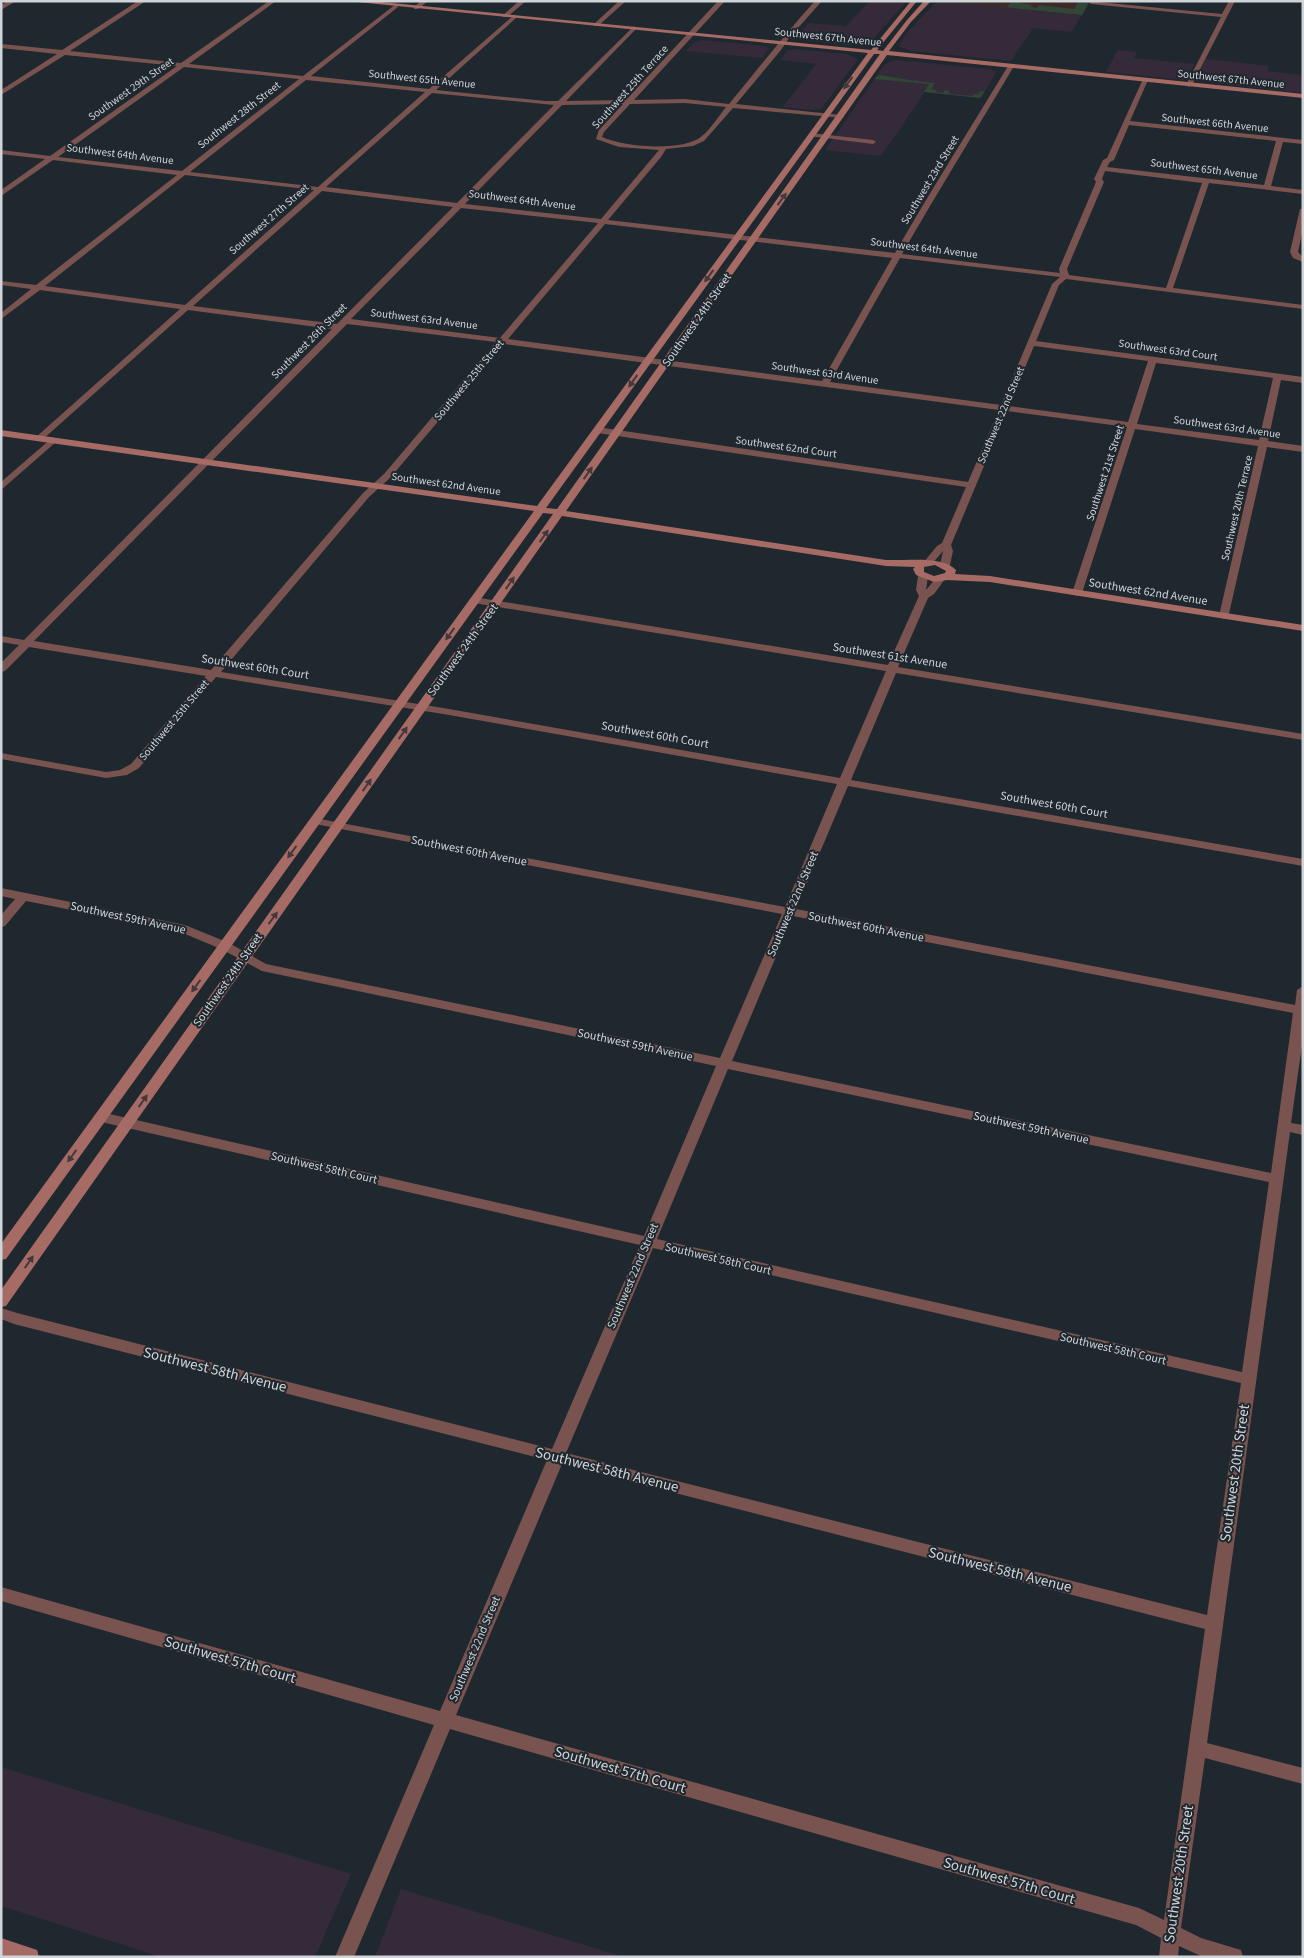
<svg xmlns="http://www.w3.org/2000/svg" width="1304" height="1958" viewBox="0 0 1304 1958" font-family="'Source Sans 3',sans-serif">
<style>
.commercial{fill:#352a39}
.education{fill:#3d2927}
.green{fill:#314637}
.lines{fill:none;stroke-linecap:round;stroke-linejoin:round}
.street{fill:#79534f;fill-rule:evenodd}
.secondary{fill:#a76b65;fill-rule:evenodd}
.oneway{fill:#42393c}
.labels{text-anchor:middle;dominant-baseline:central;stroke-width:4;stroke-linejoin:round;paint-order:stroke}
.far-street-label{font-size:11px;fill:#cfd4d8;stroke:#20282f}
.street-label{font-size:12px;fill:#cfd4d8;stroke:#20282f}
.near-street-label{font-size:15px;fill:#cfd4d8;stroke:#20282f}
</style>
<rect width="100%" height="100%" fill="#20282f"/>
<g class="commercial">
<polygon points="870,1 907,1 870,42 850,45 801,40 796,37 809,23 846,26"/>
<polygon points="937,1 942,1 1082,15 1071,32 1033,28 1011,61 912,51 900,47 900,43 908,32"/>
<polygon points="702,40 764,46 769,48 762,58 686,51 695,42"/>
<polygon points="796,49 846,54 858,59 821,109 813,110 783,107 816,64 780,60 788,50"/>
<polygon points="1118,50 1137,52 1134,58 1195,64 1190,73 1183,80 1106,72"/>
<polygon points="1206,59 1269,66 1267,71 1303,75 1303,93 1205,82 1202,81 1198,74"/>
<polygon points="896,60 989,69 996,72 981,98 925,92 881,156 825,150 885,64"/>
<polygon points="1,1767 351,1874 315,1957 161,1957 1,1906"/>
<polygon points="401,1889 624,1957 375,1957"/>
</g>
<polygon class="education" points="942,1 1090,1 1082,15"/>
<g class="green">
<polygon points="942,1 1007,7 1012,1 1021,1 1020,3 1032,5 1031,7 1037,8 1039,5 1074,9 1079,1 1090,1 1082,15"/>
<polygon points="880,75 915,81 917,79 917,81 935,83 931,89 937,90 936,92 943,93 945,90 950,91 949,94 972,96 974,94 981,94 976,92 985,91 980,98 924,92 929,84 874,79 877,76"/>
</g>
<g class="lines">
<g class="street">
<polygon points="8,1 16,1 1,10 1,5"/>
<path d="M138,1H146L70,51L181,63L269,1H276L189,64L303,76L396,4L398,7L311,76L429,89L514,15L516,18L436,90L546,101H558L634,26L636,29L566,101L626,100L718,1H725L634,100L685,99L729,104C758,69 785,34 815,1H822L789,38L781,50L736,104L841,115L844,117L843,118L733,108L704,141L693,146L666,149L661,157L608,220L895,253C931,190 970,129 1008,66L1011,64L1014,66C977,129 938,191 902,254L1060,273L1059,269L1096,182L1094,179L1103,160L1107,158L1143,79L1148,80L1130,121L1303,140V144L1283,142L1271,186L1303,190V194L1209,183L1173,288L1303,305V309L1066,279L1059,285L1036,341L1303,377V383L1281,380L1268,441L1303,446V452L1267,447L1228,618L1224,619L1219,616L1258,446L1135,429L1082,593L1077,596L1072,593L1127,427L1007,411L951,545L953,551L950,565L945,568L940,565L943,551L931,565L928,566L923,563L937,546L942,543L966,487L597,433L593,430L597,427L968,482L999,410L504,344L390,478L369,497L221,672L449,709L840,778L886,671L474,603L469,600L474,597L888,665L919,596L916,590L918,576L923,573L928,576L926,590L937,577L940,576L945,579L934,594L928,598L898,667L1303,734V740L896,673L851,780L1303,859V866L848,786L796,909L1295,1005L1297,990L1303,986V1038L1291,1123L1303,1125V1135L1290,1132L1207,1743L1303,1768V1784L1205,1758L1181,1928L1201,1938L1241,1950L1243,1957H1203L1179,1946L1178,1957H1159L1161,1938L1136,1925L450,1729L354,1957H335L434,1725L1,1601V1587L440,1711L547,1460L14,1324L1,1319V1308L17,1313L552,1449L640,1245L101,1122L96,1120L94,1117L96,1114L101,1112L644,1236L716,1066L262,971L221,949L178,931L26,901L5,926L1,927V915L15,899L1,896V888L185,925L229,943L266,964L720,1058L782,914L315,824L309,821L315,818L785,907L837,784L449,715L216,677L139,768L127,775L106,778L1,759V753L106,772L120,770L131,764L206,676L29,647L5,671L1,672V663L19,645L1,642V636L24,640L332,329L188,310L42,440H36L35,438L180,309L40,290L1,319V313L31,289L1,285V281L36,285L177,175L53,160L1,196V190L45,159L1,154V150L50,156L177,66L65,55L1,95V90L57,54L1,48V44L62,50ZM184,67L299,79L182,171L58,157ZM306,80L425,92L318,187L190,172ZM432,93L554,105L457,203L326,187ZM685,103L726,107C718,117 708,133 698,139C676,151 624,147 602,137L604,132L630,104ZM623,104L599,130L596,139L619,147L659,150L601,219L465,204L562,105ZM1129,125L1276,141L1264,185L1107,167L1110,162L1114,160ZM1105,171L1202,183L1166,288L1069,275L1067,269L1104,182L1102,179ZM185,175L314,190L185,305L45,286ZM322,191L453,207L337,324L193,306ZM461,208L598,223L500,338L351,319ZM605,224L892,258L822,381L508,339ZM900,258L1060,277L1052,284L1001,405L830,382ZM347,324L496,342L384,474L363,493L211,670L34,641ZM1034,346L1148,361L1128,422L1009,406ZM1156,363L1273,378L1259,440L1137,424ZM793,916L1293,1013L1271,1173L732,1061ZM728,1069L1269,1182L1242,1372L657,1239ZM653,1248L1241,1383L1207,1615L566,1453ZM562,1464L1205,1629L1164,1920L1139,1908L456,1715Z"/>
<polygon points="421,1 428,1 418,9 414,9 414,7"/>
<polygon points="519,1 526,1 507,17 503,17 503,15"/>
<polygon points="619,1 626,1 598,26 594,26 594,24"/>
<polygon points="1088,1 1222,14 1229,1 1235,1 1192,85 1189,87 1186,85 1221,17 1091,4"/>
<polygon points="811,133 873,140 876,142 873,144 809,136 808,135"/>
<polygon points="1300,209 1303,209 1303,229 1298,252 1303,257 1303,262 1293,258 1290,252"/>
<polygon points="53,437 57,440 56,442 1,490 1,482"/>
</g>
<g class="secondary">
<path d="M347,1H371L871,50L911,1H917L877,50L883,51L907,20L924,1H931L911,22L889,51L1303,94V98L887,55L566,511L886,560C906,561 943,555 956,570L955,574L990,576L1303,625V631L990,582L947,580L934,582L916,575L913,569L915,567L886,566L562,516L6,1306L1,1307V1290L553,514L543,513L6,1259L1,1260V1244L534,511L1,436V430L537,506L868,53ZM874,54H880L557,509L546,508ZM935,565L946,571L945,573L934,576L924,572V567Z"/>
<polygon points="1,1938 37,1950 39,1957 1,1956"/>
</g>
</g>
<defs><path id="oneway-solid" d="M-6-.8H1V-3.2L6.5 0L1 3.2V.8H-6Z" transform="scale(1.25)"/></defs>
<g class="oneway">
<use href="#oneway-solid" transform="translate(848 83) rotate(126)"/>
<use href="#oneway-solid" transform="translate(782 199) rotate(-54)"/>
<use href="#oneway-solid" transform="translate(709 276) rotate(126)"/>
<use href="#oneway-solid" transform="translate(633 381) rotate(125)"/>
<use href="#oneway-solid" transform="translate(588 473) rotate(-55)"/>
<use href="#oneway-solid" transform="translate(544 536) rotate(-55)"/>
<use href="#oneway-solid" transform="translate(510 583) rotate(-55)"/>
<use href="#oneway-solid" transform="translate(450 634) rotate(126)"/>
<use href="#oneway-solid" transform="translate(403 733) rotate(-55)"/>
<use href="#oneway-solid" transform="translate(367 785) rotate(-55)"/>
<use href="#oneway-solid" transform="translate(292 852) rotate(126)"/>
<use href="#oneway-solid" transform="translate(273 918) rotate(-54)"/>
<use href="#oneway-solid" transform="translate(196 986) rotate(126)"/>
<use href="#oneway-solid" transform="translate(143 1101) rotate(-55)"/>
<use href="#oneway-solid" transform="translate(72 1156) rotate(126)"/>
<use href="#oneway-solid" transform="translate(29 1262) rotate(-55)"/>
</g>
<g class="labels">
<g class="far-street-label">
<text transform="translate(828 37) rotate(6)">Southwest 67th Avenue</text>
<text transform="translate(422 79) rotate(6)">Southwest 65th Avenue</text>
<text transform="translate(1231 79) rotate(6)">Southwest 67th Avenue</text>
<text transform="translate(630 87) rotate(-48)">Southwest 25th Terrace</text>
<text transform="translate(131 89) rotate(-35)">Southwest 29th Street</text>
<text transform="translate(239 115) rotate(-38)">Southwest 28th Street</text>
<text transform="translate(1215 123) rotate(6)">Southwest 66th Avenue</text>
<text transform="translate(120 154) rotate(7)">Southwest 64th Avenue</text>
<text transform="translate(1204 169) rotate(7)">Southwest 65th Avenue</text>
<text transform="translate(930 180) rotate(-59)">Southwest 23rd Street</text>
<text transform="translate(522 200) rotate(7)">Southwest 64th Avenue</text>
<text transform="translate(269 219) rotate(-41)">Southwest 27th Street</text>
<text transform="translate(924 248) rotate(7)">Southwest 64th Avenue</text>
<text transform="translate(424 319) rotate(7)">Southwest 63rd Avenue</text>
<text transform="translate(309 341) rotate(-45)">Southwest 26th Street</text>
<text transform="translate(1168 350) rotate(8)">Southwest 63rd Court</text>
<text transform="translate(825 373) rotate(8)">Southwest 63rd Avenue</text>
<text transform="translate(469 380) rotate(-50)">Southwest 25th Street</text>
<text transform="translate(1001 415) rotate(-67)">Southwest 22nd Street</text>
<text transform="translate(1227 427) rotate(8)">Southwest 63rd Avenue</text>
<text transform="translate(786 447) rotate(8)">Southwest 62nd Court</text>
<text transform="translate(1105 473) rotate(-72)">Southwest 21st Street</text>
<text transform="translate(446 484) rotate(8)">Southwest 62nd Avenue</text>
<text transform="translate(1237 508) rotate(-77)">Southwest 20th Terrace</text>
<text transform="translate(174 720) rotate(-50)">Southwest 25th Street</text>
</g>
<g class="street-label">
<text transform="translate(697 320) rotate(-55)">Southwest 24th Street</text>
<text transform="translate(1148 592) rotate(9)">Southwest 62nd Avenue</text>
<text transform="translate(463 650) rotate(-54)">Southwest 24th Street</text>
<text transform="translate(890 656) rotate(9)">Southwest 61st Avenue</text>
<text transform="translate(255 667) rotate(9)">Southwest 60th Court</text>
<text transform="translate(655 735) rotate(10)">Southwest 60th Court</text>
<text transform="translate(1054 805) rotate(10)">Southwest 60th Court</text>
<text transform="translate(469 851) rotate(11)">Southwest 60th Avenue</text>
<text transform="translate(793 904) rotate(-67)">Southwest 22nd Street</text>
<text transform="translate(128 918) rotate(12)">Southwest 59th Avenue</text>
<text transform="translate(866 927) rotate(11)">Southwest 60th Avenue</text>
<text transform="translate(228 980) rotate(-55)">Southwest 24th Street</text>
<text transform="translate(635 1045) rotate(12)">Southwest 59th Avenue</text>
<text transform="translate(1031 1128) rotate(12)">Southwest 59th Avenue</text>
<text transform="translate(324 1168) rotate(13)">Southwest 58th Court</text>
<text transform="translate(718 1259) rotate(13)">Southwest 58th Court</text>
<text transform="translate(633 1276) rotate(-67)">Southwest 22nd Street</text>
<text transform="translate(1113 1349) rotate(13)">Southwest 58th Court</text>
<text transform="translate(475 1649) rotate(-67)">Southwest 22nd Street</text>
</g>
<g class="near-street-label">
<text transform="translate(215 1370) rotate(14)">Southwest 58th Avenue</text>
<text transform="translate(607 1470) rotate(14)">Southwest 58th Avenue</text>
<text transform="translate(1235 1473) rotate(-82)">Southwest 20th Street</text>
<text transform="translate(1000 1570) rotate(14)">Southwest 58th Avenue</text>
<text transform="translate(230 1660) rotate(16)">Southwest 57th Court</text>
<text transform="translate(620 1770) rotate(16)">Southwest 57th Court</text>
<text transform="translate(1179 1874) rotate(-82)">Southwest 20th Street</text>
<text transform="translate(1009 1881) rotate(16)">Southwest 57th Court</text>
</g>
</g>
<rect width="1304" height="1958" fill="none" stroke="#cfd4d8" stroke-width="5"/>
</svg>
